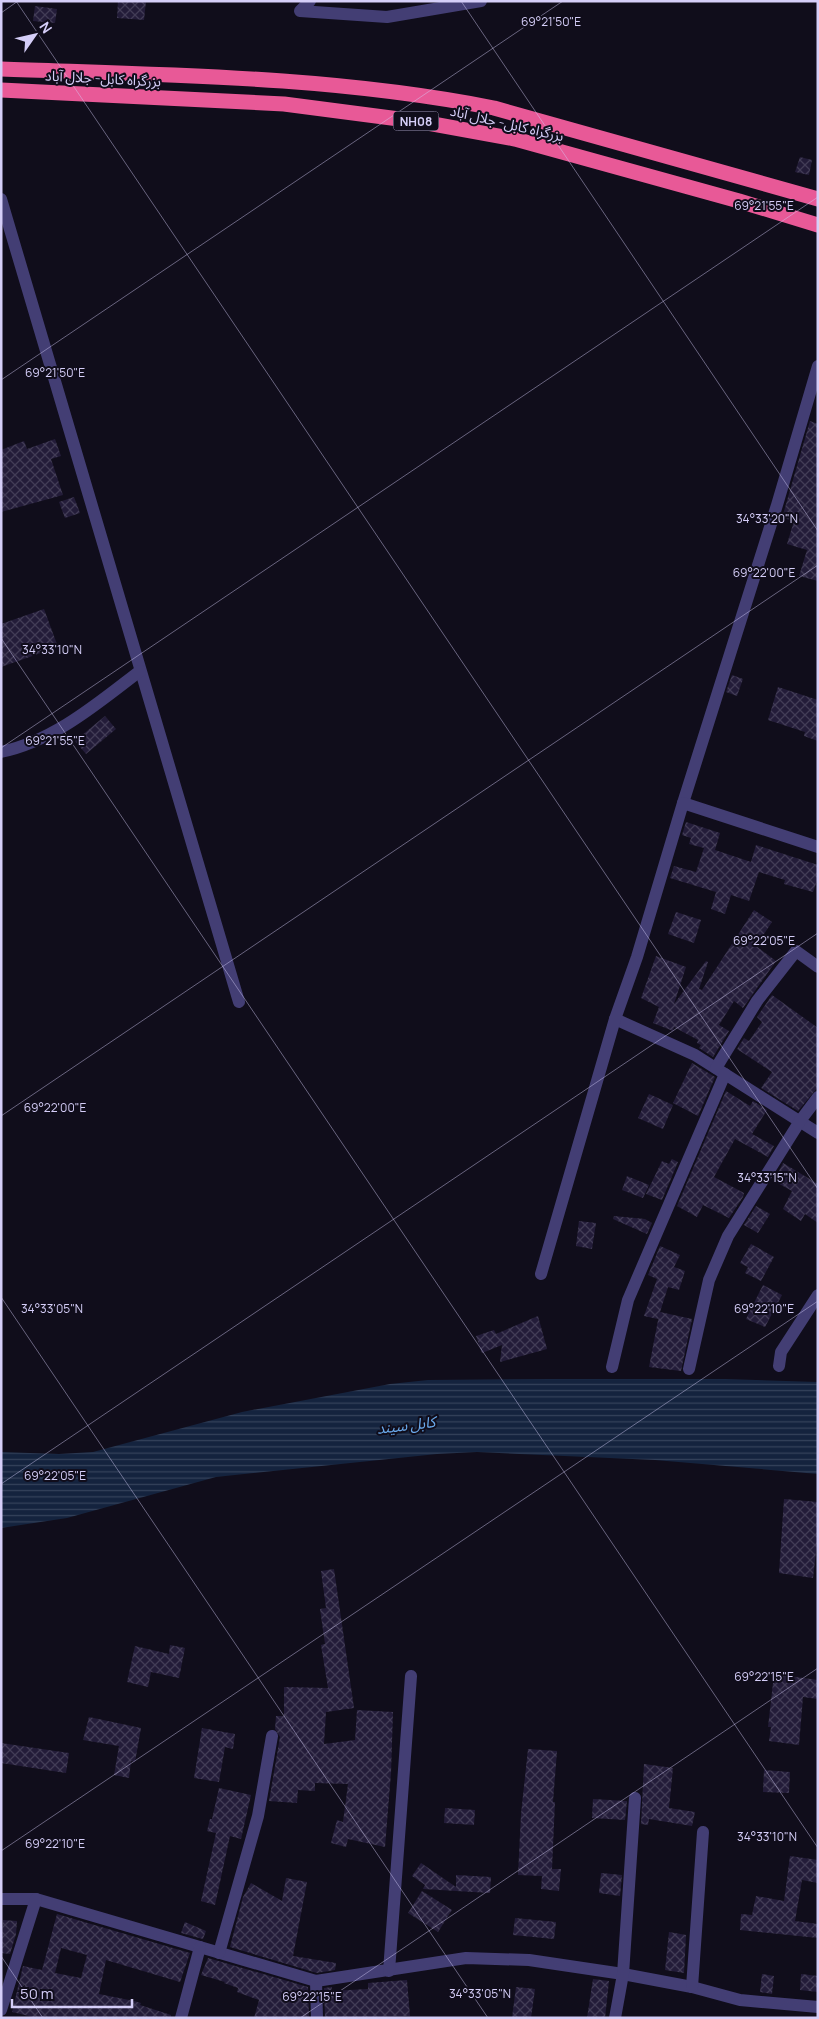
<svg xmlns="http://www.w3.org/2000/svg" width="819" height="2019" viewBox="0 0 819 2019" font-family="Manrope,'Noto Sans Arabic',sans-serif">
<style>
.water{fill:url(#water-rules)}
.building{fill:url(#building-cross-hatch);fill-rule:evenodd}
.lines{fill:none;stroke-linecap:round;stroke-linejoin:round}
.street{stroke:#433e74;stroke-width:12}
.highway{stroke:#e85997;stroke-width:15}
.ticks{fill:none;stroke:#d5cef8;stroke-width:1;stroke-opacity:0.45}
.labels{text-anchor:middle;dominant-baseline:central;stroke-width:4;stroke-linejoin:round;paint-order:stroke}
.shield{fill:#100d1b;stroke:#9a94b6;stroke-width:1}
.shield-label{font-size:12px;font-weight:bold;fill:#d5cef8}
.street-label{font-size:14px;fill:#d5cef8;stroke:#100d1b}
.water-label{font-size:15px;font-style:italic;fill:#6aa9eb;stroke:#100d1b}
.ticks-label{font-size:12px;text-anchor:middle;fill:#d5cef8;stroke:#100d1b;stroke-width:4;stroke-linejoin:round;paint-order:stroke}
</style>
<defs>
<pattern id="water-rules" width="6" height="5" patternUnits="userSpaceOnUse" patternTransform="scale(1.25)"><rect width="6" height="5" fill="#14233e"/><path d="M0 2.5h6" fill="none" stroke="#35425b"/></pattern>
<pattern id="building-cross-hatch" width="8" height="8" patternUnits="userSpaceOnUse" patternTransform="scale(1.25)"><rect width="8" height="8" fill="#231c39"/><path d="M0 0l8 8M0 8l8-8" fill="none" stroke="#423c56"/></pattern>
</defs>
<rect width="100%" height="100%" fill="#100d1b"/>
<polygon class="water" points="551,1379 725,1379 818,1382 818,1474 655,1460 477,1452 437,1454 216,1477 67,1518 1,1528 1,1452 59,1454 93,1452 242,1412 390,1384 428,1380"/>
<g class="building">
<polygon points="118,1 146,1 144,20 117,18"/>
<polygon points="35,6 57,9 55,23 33,21"/>
<polygon points="800,157 812,160 809,175 795,172"/>
<polygon points="810,421 818,424 818,581 799,576 807,550 787,544 794,521 782,518"/>
<polygon points="55,439 61,456 51,459 63,495 1,512 1,450 24,441 27,449"/>
<polygon points="74,497 80,513 65,518 59,502"/>
<polygon points="44,609 58,647 1,667 1,624"/>
<polygon points="732,675 743,679 737,696 726,692"/>
<polygon points="778,687 818,700 818,741 804,736 805,732 768,720"/>
<polygon points="105,716 116,729 86,754 75,741"/>
<polygon points="686,822 720,833 715,850 751,862 756,845 818,865 818,878 813,892 784,884 785,880 759,872 749,901 731,895 725,914 711,909 716,892 670,878 674,866 696,872 704,848 689,844 691,838 682,835"/>
<polygon points="754,910 772,922 756,946 776,961 743,1008 734,1001 719,1025 729,1031 713,1057 699,1048 701,1045 697,1043 698,1040 674,1027 673,1031 653,1023 659,1007 641,998 656,956 686,967 674,1004 706,961 708,962 699,989 702,990"/>
<polygon points="676,912 701,920 694,943 668,934"/>
<polygon points="772,995 818,1028 818,1087 798,1111 761,1088 772,1072 737,1049 744,1038 749,1041 762,1022 757,1017"/>
<polygon points="692,1063 715,1077 698,1116 673,1103"/>
<polygon points="726,1091 750,1106 753,1101 767,1110 752,1134 774,1146 768,1157 735,1139 714,1177 744,1193 743,1197 729,1218 703,1205 697,1217 677,1206"/>
<polygon points="649,1094 673,1105 663,1129 638,1118"/>
<polygon points="672,1159 678,1162 662,1200 646,1194 662,1161 669,1164"/>
<polygon points="783,1163 818,1184 818,1223 805,1214 801,1221 783,1209 792,1191 774,1181"/>
<polygon points="627,1176 649,1185 643,1198 622,1190"/>
<polygon points="756,1206 770,1214 758,1233 744,1225"/>
<polygon points="614,1216 645,1219 652,1223 647,1234 613,1219"/>
<polygon points="579,1221 596,1223 592,1249 576,1246"/>
<polygon points="751,1244 774,1257 761,1281 745,1273 748,1267 740,1263"/>
<polygon points="660,1246 680,1255 674,1267 685,1271 679,1290 668,1287 660,1312 692,1319 681,1371 649,1367 659,1315 658,1319 644,1316 657,1279 648,1275"/>
<polygon points="763,1285 782,1295 765,1327 746,1319"/>
<polygon points="538,1316 547,1349 500,1362 502,1345 482,1353 476,1336 494,1330 496,1334"/>
<polygon points="784,1499 818,1502 818,1534 813,1578 779,1573"/>
<polygon points="334,1569 354,1708 326,1712 324,1744 355,1740 357,1710 393,1712 391,1773 385,1847 348,1839 346,1847 331,1843 337,1820 343,1822 348,1784 315,1783 315,1791 298,1790 297,1803 269,1801 280,1737 275,1729 276,1716 284,1716 284,1687 328,1688 321,1645 325,1644 320,1609 326,1608 321,1571"/>
<polygon points="170,1645 185,1648 179,1678 151,1672 148,1687 127,1682 135,1646 169,1654"/>
<polygon points="774,1674 818,1680 818,1699 803,1697 799,1745 769,1741 771,1727 768,1727"/>
<polygon points="89,1717 141,1728 135,1762 131,1761 129,1778 114,1775 119,1746 83,1740"/>
<polygon points="202,1728 235,1734 233,1749 225,1747 219,1782 194,1778"/>
<polygon points="1,1743 69,1753 66,1773 1,1763"/>
<polygon points="528,1749 557,1751 553,1802 555,1802 552,1869 561,1869 559,1891 541,1889 542,1876 518,1875 521,1814"/>
<polygon points="644,1764 673,1768 669,1808 695,1812 692,1826 649,1819 648,1825 641,1824"/>
<polygon points="764,1770 790,1772 789,1793 763,1792"/>
<polygon points="219,1788 251,1795 241,1839 230,1836 215,1905 201,1901 216,1833 207,1831 210,1819 212,1819"/>
<polygon points="593,1799 627,1801 625,1820 592,1818"/>
<polygon points="445,1808 475,1810 474,1825 444,1823"/>
<polygon points="790,1856 818,1860 818,1883 802,1880 795,1921 818,1924 818,1938 740,1930 741,1914 752,1915 756,1896 784,1901"/>
<polygon points="421,1863 456,1887 456,1875 491,1877 490,1893 423,1889 425,1885 412,1876"/>
<polygon points="601,1873 622,1875 620,1896 599,1893"/>
<polygon points="286,1878 307,1882 293,1956 336,1963 335,1970 317,1973 230,1947 243,1897 251,1883 282,1901"/>
<polygon points="422,1891 452,1910 438,1932 408,1913"/>
<path d="M57,1914L190,1953L180,1982L106,1960L99,1994L134,2001L141,2003L140,2005L171,2015V2018H37L12,2012L23,1966L42,1970ZM61,1948L87,1955L81,1978L55,1973Z"/>
<polygon points="515,1918 556,1922 554,1939 513,1935"/>
<polygon points="3,1920 17,1921 16,1934 10,1954 1,1953"/>
<polygon points="185,1922 206,1931 203,1939 181,1933"/>
<polygon points="669,1932 686,1935 684,1973 665,1970"/>
<polygon points="208,1958 308,1987 309,2018 254,2018 259,2000 237,1992 238,1988 224,1983 225,1982 201,1975"/>
<polygon points="762,1974 774,1976 772,1994 760,1992"/>
<polygon points="801,1974 818,1976 818,1992 800,1990"/>
<polygon points="593,1979 609,1981 605,2018 587,2018"/>
<polygon points="407,1980 410,2016 325,2018 324,1988 332,1987 331,1991 368,1989 368,1983"/>
<polygon points="516,1987 535,1989 531,2018 512,2018"/>
</g>
<g class="lines">
<g class="street">
<polyline points="310,1 300,11 387,17 481,1"/>
<polyline points="1,199 239,1002"/>
<path d="M1,752C54,741 98,703 140,671"/>
<polyline points="683,803 777,505 818,366"/>
<polyline points="615,1019 695,1055 818,1133"/>
<polyline points="716,1068 757,1001 796,951 818,967"/>
<polyline points="541,1274 615,1019 637,957 683,803 818,847"/>
<polyline points="779,1366 781,1352 818,1295"/>
<polyline points="612,1367 628,1300 725,1074"/>
<polyline points="689,1369 709,1280 728,1236 800,1121 818,1097"/>
<polyline points="1,1899 36,1899 316,1981 466,1958 529,1960 623,1974 692,1987 740,2000 818,2007"/>
<polyline points="219,1953 258,1816 272,1736"/>
<polyline points="389,1971 411,1676"/>
<polyline points="316,1981 317,2018"/>
<polyline points="692,1987 703,1832"/>
<polyline points="1,2010 36,1899"/>
<polyline points="181,2018 200,1947"/>
<polyline points="615,2018 623,1974 635,1798"/>
</g>
<g class="highway">
<path d="M1,69C166,75 332,76 494,108L818,199"/>
<polyline points="1,90 284,104 422,122 515,139 739,201 818,225"/>
</g>
</g>
<path class="ticks" d="M16,1L818,1189M461,1L818,531M1,13L18,1M1,380L563,1M1,638L818,1848M1,748L818,197M1,1116L818,565M1,1297L488,2018M1,1484L818,933M1,1851L818,1301M1,1956L43,2018M300,2018L818,1668"/>
<g class="labels">
<rect class="shield" x="393.5" y="111.5" width="45" height="19" rx="4"/>
<g class="shield-label">
<text x="416" y="121">NH08</text>
</g>
<g class="street-label">
<text transform="translate(103 78) rotate(3)">بزرگراه کابل- جلال آباد</text>
<text transform="translate(507 123) rotate(13)">بزرگراه کابل- جلال آباد</text>
</g>
<g class="water-label">
<text transform="translate(406 1425) rotate(-7)">کابل سيند</text>
</g>
</g>
<g class="ticks-label">
<text x="551" y="26">69°21'50"E</text>
<text x="764" y="210">69°21'55"E</text>
<text x="55" y="377">69°21'50"E</text>
<text x="767" y="523">34°33'20"N</text>
<text x="764" y="577">69°22'00"E</text>
<text x="52" y="654">34°33'10"N</text>
<text x="55" y="745">69°21'55"E</text>
<text x="764" y="945">69°22'05"E</text>
<text x="55" y="1112">69°22'00"E</text>
<text x="767" y="1182">34°33'15"N</text>
<text x="764" y="1313">69°22'10"E</text>
<text x="52" y="1313">34°33'05"N</text>
<text x="55" y="1480">69°22'05"E</text>
<text x="764" y="1681">69°22'15"E</text>
<text x="767" y="1841">34°33'10"N</text>
<text x="55" y="1848">69°22'10"E</text>
<text x="480" y="1998">34°33'05"N</text>
<text x="312" y="2001">69°22'15"E</text>
</g>
<rect width="819" height="2019" fill="none" stroke="#d5cef8" stroke-width="5"/>
<g transform="translate(35 35) rotate(56)" stroke="#100d1b" stroke-width="4" paint-order="stroke">
<path d="M0-4L9 19L0 12L-9 19Z" fill="#d5cef8"/>
<text y="-8" font-size="14" font-weight="bold" text-anchor="middle" fill="#d5cef8">N</text>
</g>
<path d="M12 1999v8h120v-8" fill="none" stroke="#d5cef8" stroke-width="2.5"/>
<text x="20" y="1999" font-size="15" fill="#d5cef8" stroke="#100d1b" stroke-width="4" paint-order="stroke">50 m</text>
</svg>
